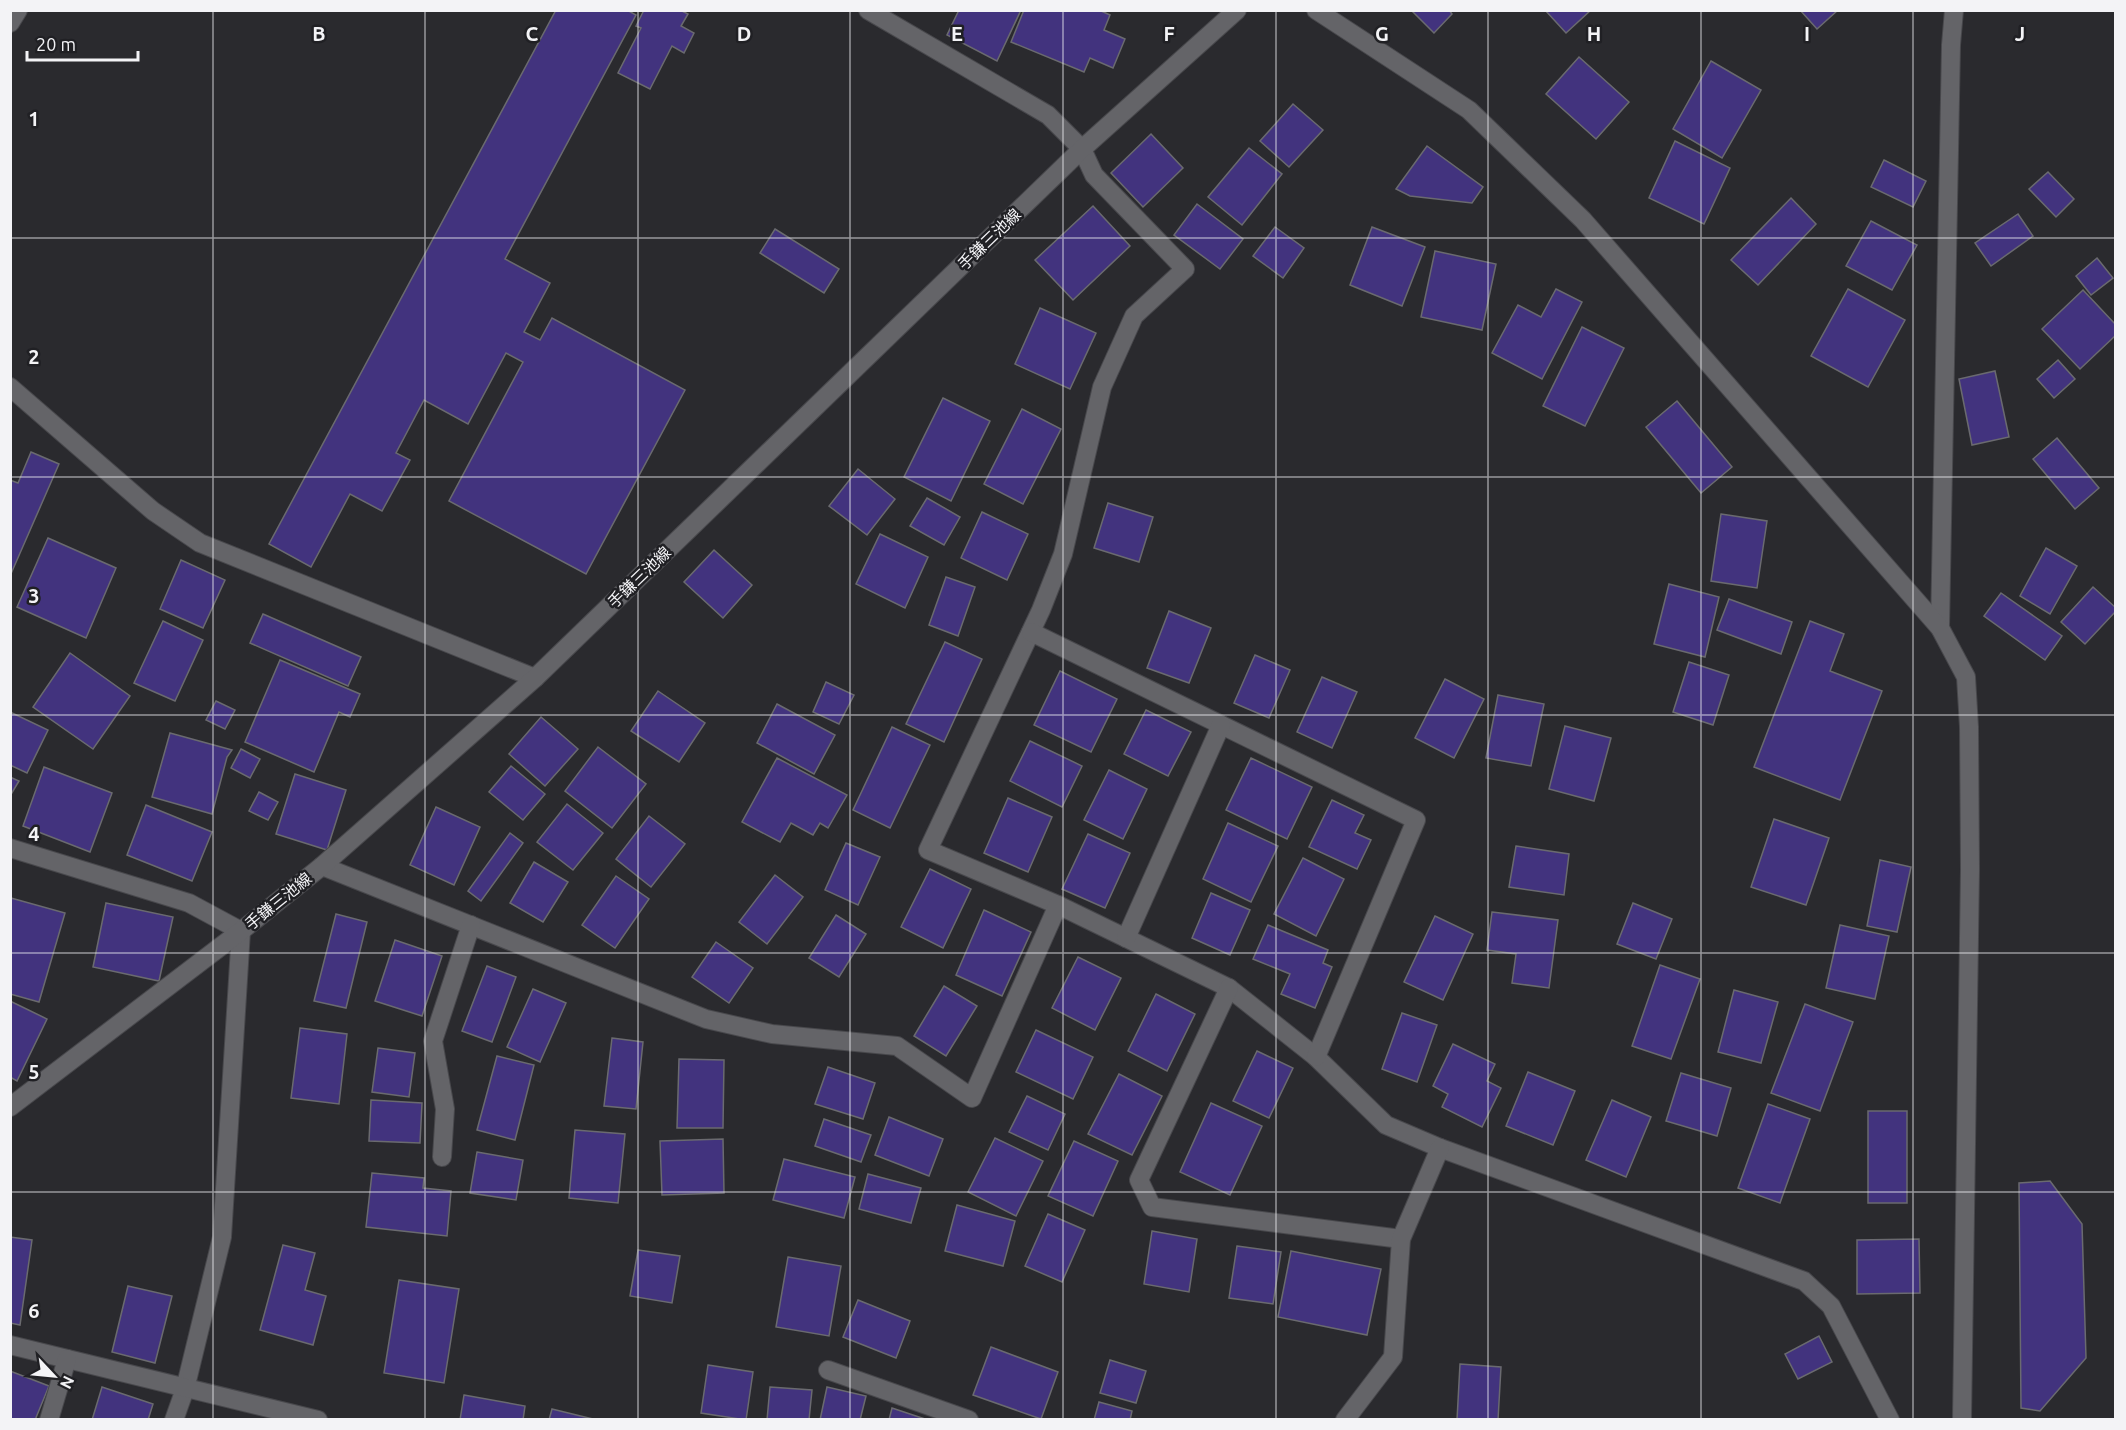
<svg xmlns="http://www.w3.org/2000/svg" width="2126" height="1430" viewBox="0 0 2126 1430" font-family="Ubuntu,'Noto Sans JP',sans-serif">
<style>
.building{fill:#42337e;stroke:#6a6a6f;stroke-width:1.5}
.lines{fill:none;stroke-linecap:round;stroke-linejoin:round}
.minor-casing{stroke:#48484c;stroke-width:20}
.tertiary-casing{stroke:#48484c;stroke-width:20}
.secondary-casing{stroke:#48484c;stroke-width:20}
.minor{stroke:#646468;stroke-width:18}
.tertiary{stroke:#646468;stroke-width:18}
.secondary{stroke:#646468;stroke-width:18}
.grid{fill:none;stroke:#f3f3f6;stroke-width:1.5;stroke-opacity:0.55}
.labels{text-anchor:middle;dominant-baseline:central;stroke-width:5;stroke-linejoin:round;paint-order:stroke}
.street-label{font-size:16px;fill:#f3f3f6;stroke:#202024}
.grid-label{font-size:20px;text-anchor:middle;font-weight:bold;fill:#f3f3f6;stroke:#202024;stroke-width:5;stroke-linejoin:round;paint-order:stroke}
</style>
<rect width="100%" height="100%" fill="#2a2a2e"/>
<g class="building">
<polygon points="556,10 627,10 636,15 505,259 550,283 524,332 540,340 552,318 685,390 586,574 449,501 523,362 506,353 468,424 424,400 396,453 410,460 382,511 350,494 311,567 269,544"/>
<polygon points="644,10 680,10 688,14 681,26 694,33 684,53 672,46 650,89 618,73 641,28 636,26"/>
<polygon points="959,10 1021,10 997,61 947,35"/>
<polygon points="1024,10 1099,10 1110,15 1104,30 1125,39 1113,68 1090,58 1084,72 1011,42"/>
<polygon points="1411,10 1449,10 1452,14 1434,33"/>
<polygon points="1545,10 1591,10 1566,33"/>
<polygon points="1800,10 1838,10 1817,29"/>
<polygon points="1579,57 1629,102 1596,139 1546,94"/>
<polygon points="1711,61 1761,90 1722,158 1673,129"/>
<polygon points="1293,104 1323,130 1289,167 1260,141"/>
<polygon points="1151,134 1183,168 1143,207 1111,173"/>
<polygon points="1675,141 1730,168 1704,224 1649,198"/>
<polygon points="1427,146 1483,187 1472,203 1410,196 1396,189"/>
<polygon points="1249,148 1282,174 1242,225 1208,197"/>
<polygon points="1884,160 1926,181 1913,207 1871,187"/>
<polygon points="2048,172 2074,199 2056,217 2029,189"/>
<polygon points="1791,198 1816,224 1758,285 1731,260"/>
<polygon points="1197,204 1243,239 1220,269 1174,235"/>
<polygon points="1093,206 1130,246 1073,300 1035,260"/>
<polygon points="2018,214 2033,236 1991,266 1975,243"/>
<polygon points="1871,221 1917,245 1892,290 1846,266"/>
<polygon points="1275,227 1304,248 1283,278 1253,256"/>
<polygon points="1372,227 1425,247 1402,306 1350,285"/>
<polygon points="775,229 839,269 824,293 760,253"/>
<polygon points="1435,251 1496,264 1482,330 1421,317"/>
<polygon points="2097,258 2113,278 2091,295 2076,276"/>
<polygon points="1556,289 1582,302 1542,379 1492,353 1518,305 1541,317"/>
<polygon points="1848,289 1905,320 1868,387 1811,356"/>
<polygon points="2083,290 2116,325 2116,335 2080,369 2042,329"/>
<polygon points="1040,308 1096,333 1070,389 1015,364"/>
<polygon points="1582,327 1624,348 1585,426 1543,406"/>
<polygon points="2058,360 2075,379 2054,398 2037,379"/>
<polygon points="1995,371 2009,437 1972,445 1959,379"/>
<polygon points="943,398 990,421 951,501 904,477"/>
<polygon points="1677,401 1732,467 1701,493 1646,427"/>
<polygon points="1022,409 1061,429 1023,504 984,484"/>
<polygon points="2057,438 2099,488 2075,509 2033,459"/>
<polygon points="31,452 59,464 10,576 10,480 18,483"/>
<polygon points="858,469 895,499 867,535 829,506"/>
<polygon points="927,498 960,517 944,545 910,526"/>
<polygon points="1108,503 1153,517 1139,562 1094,548"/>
<polygon points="982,512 1028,534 1007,580 961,558"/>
<polygon points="1721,514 1767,521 1757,588 1711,581"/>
<polygon points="880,534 928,557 905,608 856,584"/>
<polygon points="48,538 116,568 86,638 17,607"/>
<polygon points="2046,548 2077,566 2050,614 2020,596"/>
<polygon points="714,550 752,585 723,618 684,582"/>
<polygon points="181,560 225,580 203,628 160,609"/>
<polygon points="946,577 975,587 958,636 929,625"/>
<polygon points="1669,584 1719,597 1705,657 1654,644"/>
<polygon points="2093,587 2116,608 2116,611 2085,644 2061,622"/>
<polygon points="2001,593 2062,636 2045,660 1984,616"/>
<polygon points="1729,599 1792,622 1781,654 1717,630"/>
<polygon points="1169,611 1211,628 1189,683 1147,668"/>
<polygon points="263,614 361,657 348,686 250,643"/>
<polygon points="163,621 203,640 175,701 134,683"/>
<polygon points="1810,621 1844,634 1830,671 1882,691 1840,800 1754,767"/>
<polygon points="945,642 982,659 944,742 906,724"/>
<polygon points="70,653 130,696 93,749 33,707"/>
<polygon points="1255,655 1290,670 1269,718 1234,703"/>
<polygon points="280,660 360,694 350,717 339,712 314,772 245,742"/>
<polygon points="1689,662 1729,675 1713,725 1673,712"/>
<polygon points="1060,671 1117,699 1091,752 1034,725"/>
<polygon points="1322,677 1357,692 1332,748 1297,732"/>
<polygon points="1445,679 1484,699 1454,758 1415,738"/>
<polygon points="826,682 854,695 839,724 813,712"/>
<polygon points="658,691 705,723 679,762 631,731"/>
<polygon points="1498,695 1544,704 1531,766 1486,758"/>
<polygon points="216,701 235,710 225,729 206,720"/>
<polygon points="777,704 835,735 814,774 757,743"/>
<polygon points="1146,710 1191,732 1168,776 1124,754"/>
<polygon points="10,712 48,730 27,773 10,765"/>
<polygon points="541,717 578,749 545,786 509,754"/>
<polygon points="1565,726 1611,738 1594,801 1549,789"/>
<polygon points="892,727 930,745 890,828 853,810"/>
<polygon points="170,733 232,750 227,757 212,814 152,797"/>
<polygon points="1030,741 1082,766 1062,807 1010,781"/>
<polygon points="598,747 646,784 612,828 565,791"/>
<polygon points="241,749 260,759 250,778 231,768"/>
<polygon points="777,758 847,795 828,828 820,823 813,835 791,823 780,842 742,822"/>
<polygon points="1251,758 1312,787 1287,839 1226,810"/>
<polygon points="511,766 545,794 523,820 489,792"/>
<polygon points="44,767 112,793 90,852 23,826"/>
<polygon points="1109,770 1147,789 1123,839 1084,820"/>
<polygon points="295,774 346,790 327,850 276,834"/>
<polygon points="10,777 19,781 10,796"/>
<polygon points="259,792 278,802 268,820 249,811"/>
<polygon points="1008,798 1052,817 1028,872 984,853"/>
<polygon points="1332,800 1364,815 1355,833 1371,840 1357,869 1309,847"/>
<polygon points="567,804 603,833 573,870 537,842"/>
<polygon points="146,805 212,832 192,881 127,855"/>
<polygon points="436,807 480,827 454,885 410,865"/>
<polygon points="649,816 685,844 651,887 616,859"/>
<polygon points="1774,819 1829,838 1806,905 1751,887"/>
<polygon points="1228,823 1278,846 1251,902 1203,879"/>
<polygon points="510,833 523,843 481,901 468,891"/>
<polygon points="1088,834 1130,853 1105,908 1062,889"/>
<polygon points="846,843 880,857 858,905 825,890"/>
<polygon points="1516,846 1569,854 1564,895 1509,887"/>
<polygon points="1303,858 1344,879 1316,936 1274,914"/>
<polygon points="1880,860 1911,867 1897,932 1867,926"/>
<polygon points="534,862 568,882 543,922 510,903"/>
<polygon points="930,869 971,889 943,948 901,927"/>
<polygon points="775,875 803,897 767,944 739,922"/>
<polygon points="616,876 649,899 615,948 582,925"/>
<polygon points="1211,893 1250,910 1230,955 1192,938"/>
<polygon points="11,898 65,913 39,1002 10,994"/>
<polygon points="106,903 173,917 159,981 93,967"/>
<polygon points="1633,903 1672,919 1656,959 1617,944"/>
<polygon points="984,910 1031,932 1002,996 956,975"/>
<polygon points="1492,912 1558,920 1549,988 1512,983 1516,954 1487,950"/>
<polygon points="336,914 367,922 346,1008 314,1001"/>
<polygon points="836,915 866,934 839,977 809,958"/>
<polygon points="1435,916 1473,934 1443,1000 1404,982"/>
<polygon points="1268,925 1328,950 1323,963 1332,967 1315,1008 1281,994 1290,974 1253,959"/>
<polygon points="1840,925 1889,936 1875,999 1826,988"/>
<polygon points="395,940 442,956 422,1016 375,1001"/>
<polygon points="716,942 753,968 729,1003 692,977"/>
<polygon points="1078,957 1121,978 1095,1030 1052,1008"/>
<polygon points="1660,965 1700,979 1671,1059 1632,1046"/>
<polygon points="487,966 516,977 492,1042 462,1031"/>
<polygon points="944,986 977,1006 946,1056 914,1036"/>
<polygon points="533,989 566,1003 540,1062 507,1047"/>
<polygon points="1734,990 1778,1002 1761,1063 1718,1052"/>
<polygon points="1156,994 1195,1014 1167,1071 1128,1051"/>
<polygon points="10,1001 47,1019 17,1081 10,1077"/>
<polygon points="1805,1004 1853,1022 1820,1111 1771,1093"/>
<polygon points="1402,1013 1437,1025 1417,1082 1382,1069"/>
<polygon points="300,1028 347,1034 339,1104 291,1098"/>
<polygon points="1036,1030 1093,1057 1073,1099 1016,1072"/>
<polygon points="612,1038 643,1042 636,1109 604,1106"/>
<polygon points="1453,1044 1495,1064 1487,1081 1501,1088 1482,1127 1442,1107 1448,1094 1433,1086"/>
<polygon points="378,1048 415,1053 409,1097 372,1092"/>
<polygon points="1257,1051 1293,1068 1269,1118 1233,1101"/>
<polygon points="497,1056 534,1065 515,1140 477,1130"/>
<polygon points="679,1059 724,1060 723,1128 677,1128"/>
<polygon points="828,1067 875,1083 863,1119 815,1104"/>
<polygon points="1528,1072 1575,1091 1553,1145 1506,1126"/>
<polygon points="1681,1073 1731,1088 1717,1136 1666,1121"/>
<polygon points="1119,1074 1162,1096 1132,1155 1088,1134"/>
<polygon points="1027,1096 1065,1114 1048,1150 1009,1132"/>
<polygon points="371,1100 422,1103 420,1143 369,1141"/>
<polygon points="1612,1100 1651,1117 1626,1177 1586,1160"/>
<polygon points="1211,1103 1262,1126 1230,1195 1180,1172"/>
<polygon points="1768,1104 1810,1119 1780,1203 1738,1188"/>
<rect x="1868" y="1111" width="39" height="92"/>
<polygon points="889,1117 943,1139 929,1176 875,1155"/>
<polygon points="824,1119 871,1135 861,1162 815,1146"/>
<polygon points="575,1130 625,1134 618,1203 569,1198"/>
<polygon points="995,1138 1043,1161 1016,1216 968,1192"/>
<polygon points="723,1139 724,1193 662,1195 660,1141"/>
<polygon points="1074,1141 1118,1161 1093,1216 1048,1196"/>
<polygon points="477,1152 523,1160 516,1200 470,1193"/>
<polygon points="784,1159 855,1177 844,1218 773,1200"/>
<polygon points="372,1173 424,1178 423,1188 451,1191 447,1236 366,1227"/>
<polygon points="868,1174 921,1188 911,1223 859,1209"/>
<polygon points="2050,1181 2082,1224 2086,1358 2040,1411 2021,1408 2019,1183"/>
<polygon points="957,1205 1015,1221 1003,1266 945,1251"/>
<polygon points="1048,1214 1085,1230 1062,1282 1025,1266"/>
<polygon points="1152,1231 1197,1239 1189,1292 1144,1284"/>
<polygon points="10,1237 32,1240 20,1325 10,1323"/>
<polygon points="1919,1239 1920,1293 1857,1294 1857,1240"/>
<polygon points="283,1245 315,1253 305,1290 326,1296 313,1345 260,1330"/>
<polygon points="1237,1246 1281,1252 1273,1304 1229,1298"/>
<polygon points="638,1250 680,1256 672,1303 630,1296"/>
<polygon points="1291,1251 1381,1269 1367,1335 1278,1317"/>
<polygon points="788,1257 841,1266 829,1336 776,1327"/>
<polygon points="399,1280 459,1289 444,1383 384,1373"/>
<polygon points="128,1286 172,1296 155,1363 112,1352"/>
<polygon points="858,1300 910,1321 896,1358 843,1337"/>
<polygon points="1819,1336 1832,1362 1798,1379 1785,1354"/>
<polygon points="991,1347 1058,1372 1041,1419 973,1395"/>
<polygon points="1110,1360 1146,1371 1136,1403 1100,1393"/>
<polygon points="1460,1364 1501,1367 1498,1420 1457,1420"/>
<polygon points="708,1365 753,1372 746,1420 701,1413"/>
<polygon points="10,1371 49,1386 35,1420 10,1420"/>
<polygon points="102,1387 153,1404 148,1420 92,1420"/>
<polygon points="770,1387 812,1390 809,1420 767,1420"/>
<polygon points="827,1387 866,1396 860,1420 820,1420"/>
<polygon points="464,1395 525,1406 523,1420 460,1420"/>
<polygon points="1099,1402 1132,1411 1130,1420 1094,1420"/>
<polygon points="892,1408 928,1420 889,1420"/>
<polygon points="552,1409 597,1420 549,1420"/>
</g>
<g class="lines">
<defs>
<g id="minor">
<polyline points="868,10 1048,115 1082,149 1094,175 1185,269 1134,316 1102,387 1063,554 1041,610 928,850 1058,905 1229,988 1316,1057 1386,1125 1440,1148 1804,1281 1831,1306 1890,1420"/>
<polyline points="10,23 18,10"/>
<polyline points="10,387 153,511 200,543 535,678"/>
<polyline points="1940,628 1951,45 1954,10"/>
<polyline points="1031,632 1416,820 1316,1057"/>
<polyline points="10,848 189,903 241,931 222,1237 185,1389 174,1420"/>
<polyline points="322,866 706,1019 772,1034 897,1046 972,1098 1058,905"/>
<polyline points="1126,938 1221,725"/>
<polyline points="1229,988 1139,1180 1152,1207 1401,1239"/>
<polyline points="442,1157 445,1109 433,1041 471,925"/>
<polyline points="10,1345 318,1420"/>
<polyline points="828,1370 969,1420"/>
<polyline points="49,1420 67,1359"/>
<polyline points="1345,1420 1393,1357 1401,1239 1440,1148"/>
</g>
<polyline id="tertiary" points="1316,10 1469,110 1583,220 1940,628 1966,677 1969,727 1970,869 1962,1420"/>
<polyline id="secondary" points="10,1107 241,931 322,866 535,678 1082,149 1237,10"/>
</defs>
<use href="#minor" class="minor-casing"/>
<use href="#tertiary" class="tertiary-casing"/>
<use href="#secondary" class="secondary-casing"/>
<use href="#minor" class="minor"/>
<use href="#tertiary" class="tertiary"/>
<use href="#secondary" class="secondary"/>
</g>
<path class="grid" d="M213,10V1420M425,10V1420M638,10V1420M850,10V1420M1063,10V1420M1276,10V1420M1488,10V1420M1701,10V1420M1913,10V1420M10,238H2116M10,477H2116M10,715H2116M10,953H2116M10,1192H2116"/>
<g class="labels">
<g class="street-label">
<text transform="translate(989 239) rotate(-44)">手鎌三池線</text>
<text transform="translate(639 577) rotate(-44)">手鎌三池線</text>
<text transform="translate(278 901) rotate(-39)">手鎌三池線</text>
</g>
</g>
<g class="grid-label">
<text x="319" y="41">B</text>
<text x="532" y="41">C</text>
<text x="744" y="41">D</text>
<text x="957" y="41">E</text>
<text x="1169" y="41">F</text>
<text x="1382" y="41">G</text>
<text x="1594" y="41">H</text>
<text x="1807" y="41">I</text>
<text x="2020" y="41">J</text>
<text x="34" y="126">1</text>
<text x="34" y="364">2</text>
<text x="34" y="603">3</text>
<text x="34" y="841">4</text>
<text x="34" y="1079">5</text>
<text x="34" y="1318">6</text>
</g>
<rect width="2126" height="1430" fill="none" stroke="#f3f3f6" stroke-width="24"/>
<g transform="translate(54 1376) rotate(116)" stroke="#202024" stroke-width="4.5" paint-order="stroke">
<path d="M0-4.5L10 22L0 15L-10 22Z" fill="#f3f3f6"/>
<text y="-9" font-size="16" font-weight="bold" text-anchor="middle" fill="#f3f3f6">N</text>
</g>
<path d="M27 51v9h111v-9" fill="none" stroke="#f3f3f6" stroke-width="3"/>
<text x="36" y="51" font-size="18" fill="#f3f3f6" stroke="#202024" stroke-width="4.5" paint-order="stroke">20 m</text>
</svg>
